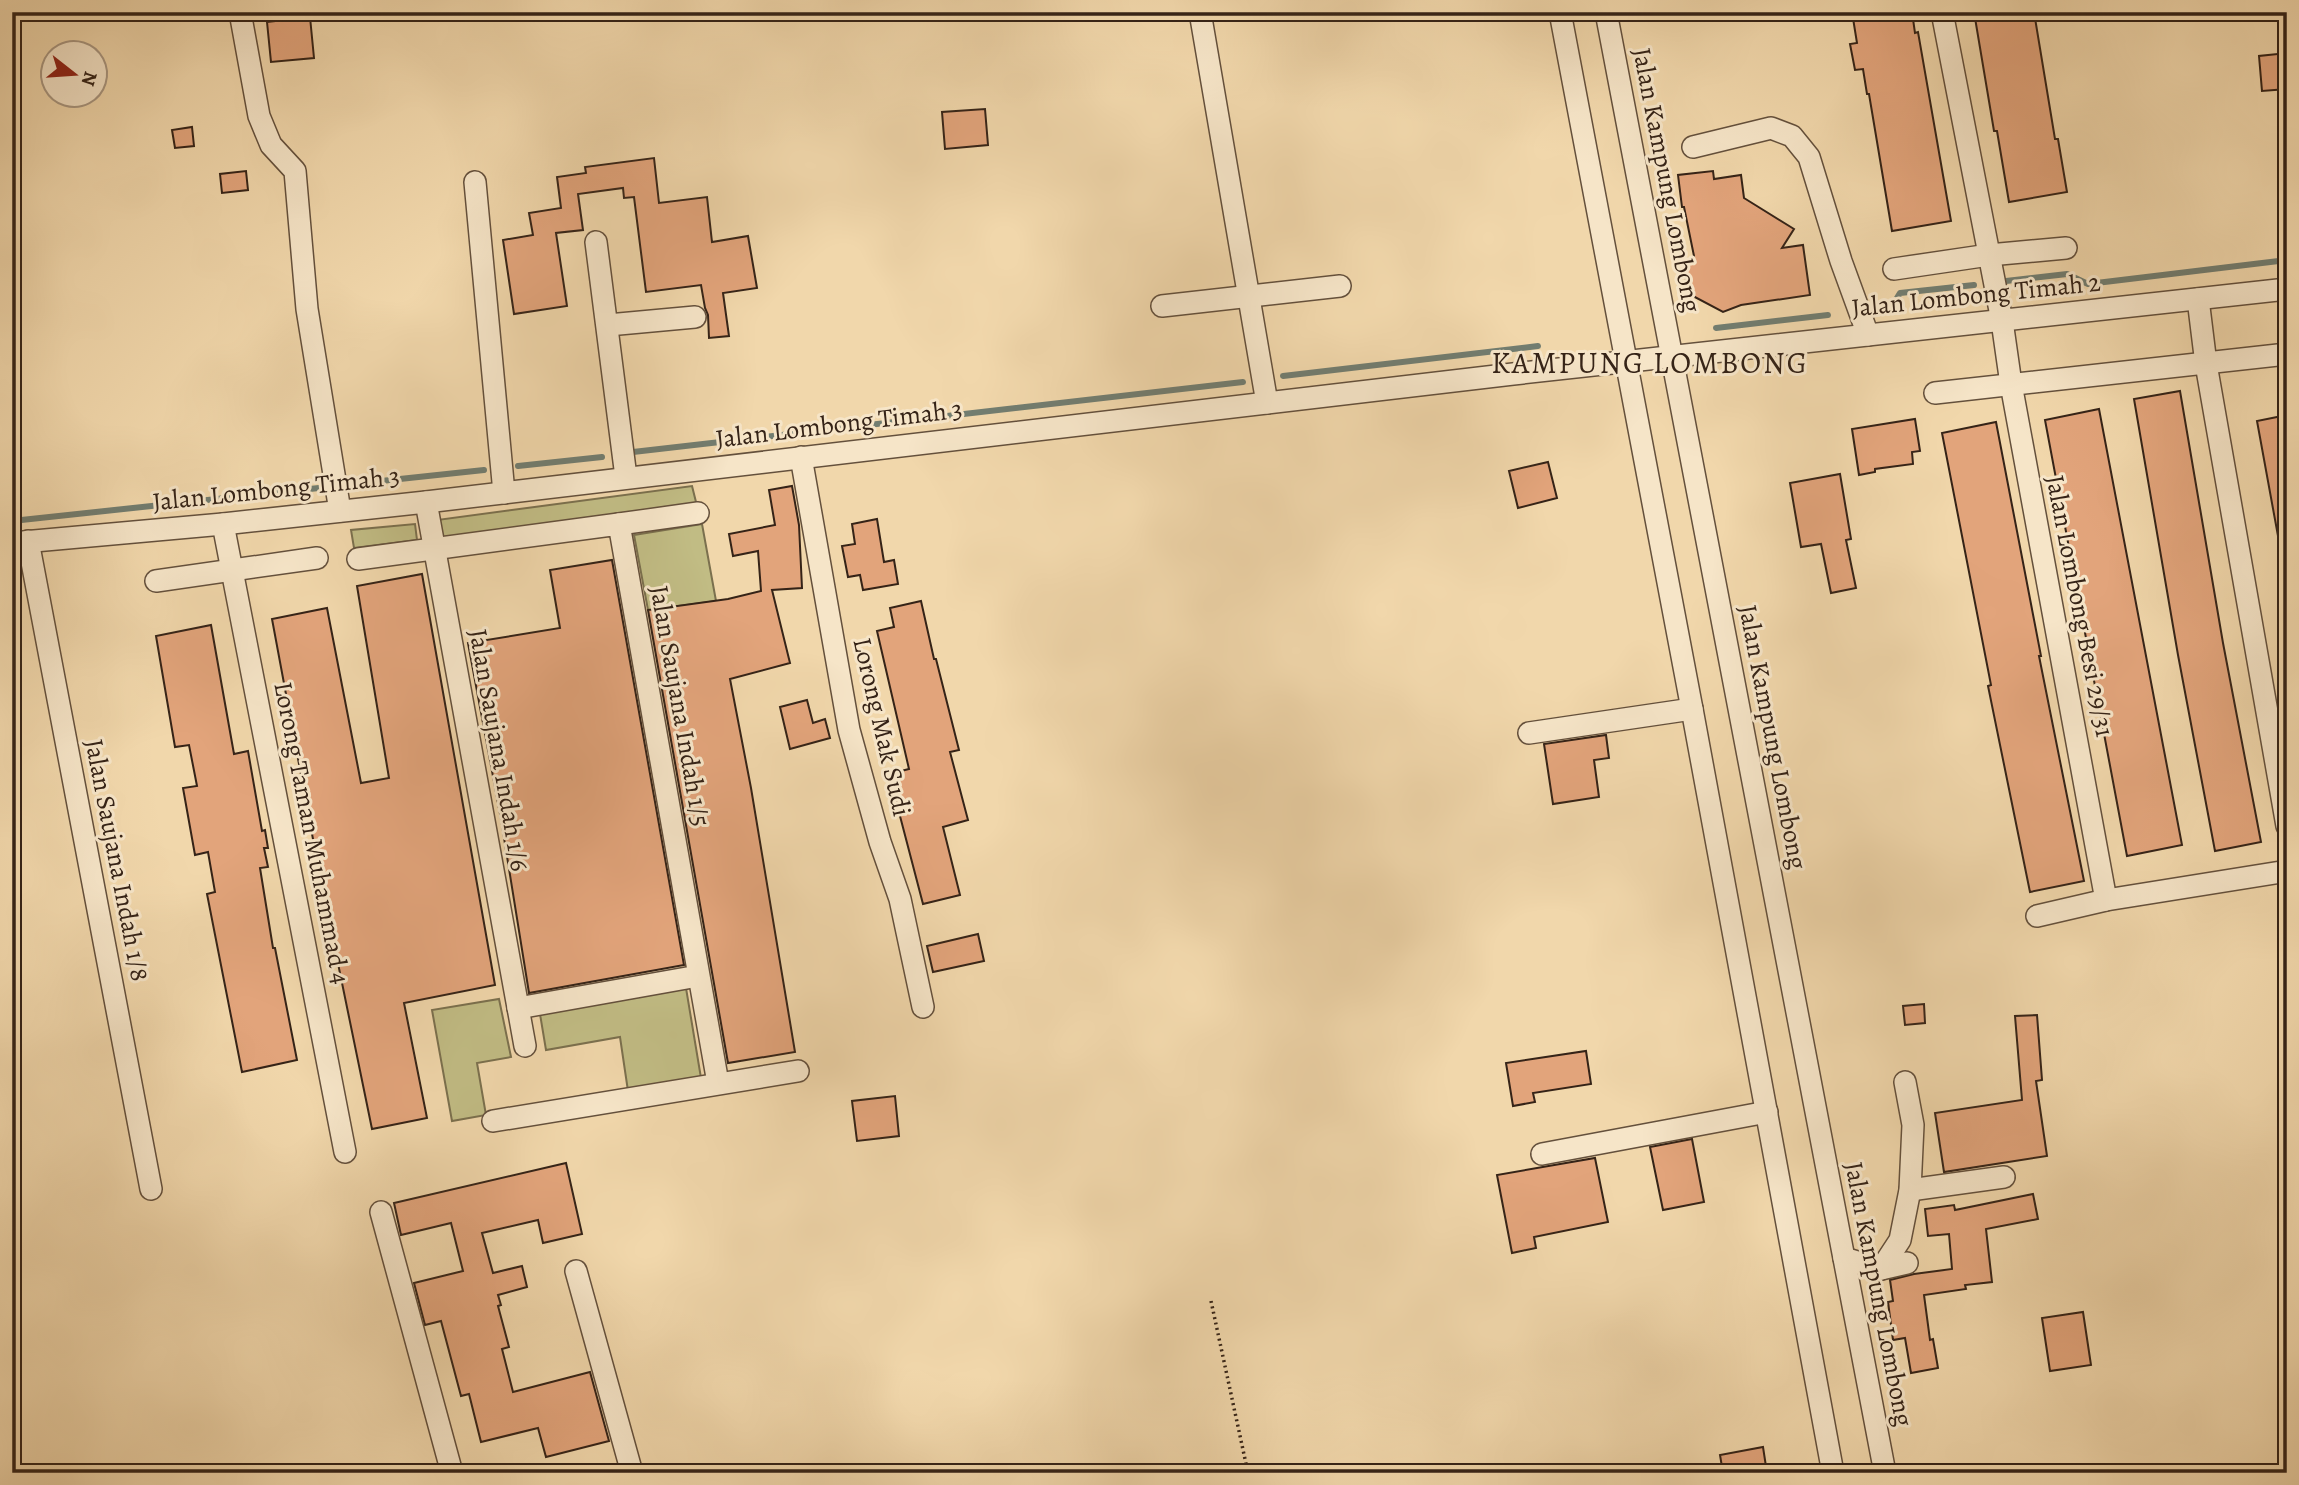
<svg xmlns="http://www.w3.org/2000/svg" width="2299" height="1485" viewBox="0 0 2299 1485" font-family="Alegreya,serif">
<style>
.green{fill:#c1bc84;stroke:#7b704e;stroke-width:2}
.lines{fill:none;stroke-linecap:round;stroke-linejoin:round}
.stream{stroke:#727d70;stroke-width:6}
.building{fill:#e2a47b;stroke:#352317;stroke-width:2}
.minor-casing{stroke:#64503c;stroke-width:24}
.path{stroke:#352317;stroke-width:3.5;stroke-dasharray:2 3.5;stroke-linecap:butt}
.minor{stroke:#f6e5c8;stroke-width:21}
.labels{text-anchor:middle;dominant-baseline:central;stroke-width:6;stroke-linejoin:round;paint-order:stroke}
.street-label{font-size:26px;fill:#352317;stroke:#f6e5c8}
.quarter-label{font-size:30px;letter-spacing:2px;fill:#352317;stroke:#f6e5c8}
</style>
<rect width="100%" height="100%" fill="#f1d7ab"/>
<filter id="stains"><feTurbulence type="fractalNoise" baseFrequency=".00286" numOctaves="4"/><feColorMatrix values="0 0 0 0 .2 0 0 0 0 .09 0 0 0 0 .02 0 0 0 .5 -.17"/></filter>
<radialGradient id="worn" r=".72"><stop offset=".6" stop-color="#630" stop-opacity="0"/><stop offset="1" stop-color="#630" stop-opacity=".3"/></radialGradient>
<g class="green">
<polygon points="692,486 697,506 440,539 437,520"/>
<polygon points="415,524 417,540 354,548 351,530"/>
<polygon points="702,524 716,601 648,610 634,535"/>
<polygon points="686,988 701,1078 628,1091 620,1037 546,1050 540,1014"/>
<polygon points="499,999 511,1057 477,1063 486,1115 452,1121 432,1010"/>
</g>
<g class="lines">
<g class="stream">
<polyline points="2006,281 2067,274 2088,284 2287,260"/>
<polyline points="1876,312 1889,311 1900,293 1974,285"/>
<polyline points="1716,328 1828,315"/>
<polyline points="1283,376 1538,346"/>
<polyline points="633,452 1243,382"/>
<polyline points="518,466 602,457"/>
<polyline points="353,484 484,470"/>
<polyline points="12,521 319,488"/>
</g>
</g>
<g class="building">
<polygon points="1852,12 1912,12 1915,33 1918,32 1951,221 1892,231 1869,94 1867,94 1863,69 1855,70 1850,44 1857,43"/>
<polygon points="1974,12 2034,12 2055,139 2058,139 2067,192 2009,202 1997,131 1994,131"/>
<polygon points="310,17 314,58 271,62 267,22"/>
<polygon points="2287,53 2287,89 2262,91 2259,56"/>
<polygon points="985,109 988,145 945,149 942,112"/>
<polygon points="192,127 194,146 175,148 172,130"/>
<polygon points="654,158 659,203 707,197 712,242 748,236 757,288 723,293 729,336 709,338 708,315 705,308 701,285 646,292 634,197 624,198 623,188 578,194 583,230 556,233 567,306 514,314 503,240 533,235 529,213 561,208 557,177 586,173 585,167"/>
<polygon points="246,171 248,190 222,193 220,174"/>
<polygon points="1713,171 1714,179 1741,175 1744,198 1794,229 1782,248 1803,245 1810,295 1741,305 1723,312 1691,295 1686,281 1685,270 1694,256 1684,207 1682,207 1678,175"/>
<polygon points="2180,391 2223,643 2261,842 2215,851 2178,655 2134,399"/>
<polygon points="2099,409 2182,845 2127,856 2045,420"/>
<polygon points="2287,415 2287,535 2278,536 2257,421"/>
<polygon points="1915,419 1920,451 1912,452 1913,464 1875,469 1875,472 1859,475 1852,429"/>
<polygon points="1996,422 2041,656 2039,656 2084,881 2030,892 1988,686 1991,685 1942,433"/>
<polygon points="1548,462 1557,498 1518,508 1509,471"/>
<polygon points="1840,474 1851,539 1846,540 1856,588 1831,593 1821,544 1801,547 1790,483"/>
<polygon points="792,486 799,525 802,588 772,590 790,663 730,679 751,788 795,1052 728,1063 648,610 728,599 761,591 758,551 733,556 729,534 775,525 769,490"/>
<polygon points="877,519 884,562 894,560 898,584 863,590 860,575 848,577 842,546 855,544 852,524"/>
<polygon points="612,560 684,965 529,993 501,819 468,643 560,628 550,570"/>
<polygon points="422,574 495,985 404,1003 427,1118 372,1129 318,866 272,619 327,608 361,783 389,778 357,586"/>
<polygon points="921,601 934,659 936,659 959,750 950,752 968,820 943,827 960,895 923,904 889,774 909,769 877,631 894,627 890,608"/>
<polygon points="211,625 234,754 248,751 262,831 265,830 268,848 264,848 268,867 260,868 273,948 275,948 297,1060 242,1072 207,894 215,892 208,852 195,855 183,788 197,786 189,745 175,747 156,636"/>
<polygon points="807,700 813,723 825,719 830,738 790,749 780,707"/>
<polygon points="1606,735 1609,758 1594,760 1599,797 1553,804 1544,744"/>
<polygon points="978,934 984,961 933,972 927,946"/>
<polygon points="1924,1004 1925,1023 1905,1025 1903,1006"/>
<polygon points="2037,1015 2042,1080 2036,1081 2047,1156 1944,1172 1935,1113 2022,1100 2015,1016"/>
<polygon points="1586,1051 1591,1084 1533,1093 1535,1102 1513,1106 1506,1063"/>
<polygon points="895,1096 899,1136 857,1141 852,1101"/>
<polygon points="1692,1139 1704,1202 1663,1210 1650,1147"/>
<polygon points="1595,1158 1608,1222 1534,1237 1536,1248 1512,1253 1497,1175"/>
<polygon points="566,1163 582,1234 543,1243 538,1220 482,1233 493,1273 522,1266 527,1287 498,1295 501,1305 498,1306 509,1347 502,1349 513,1392 590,1372 609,1441 546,1457 538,1428 481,1442 469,1394 461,1396 441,1321 425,1325 414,1283 463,1271 451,1223 401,1235 394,1203"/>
<polygon points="2033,1194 2038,1219 1986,1229 1992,1282 1965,1285 1966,1289 1924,1295 1930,1340 1933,1339 1938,1368 1911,1373 1905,1338 1893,1340 1888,1302 1893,1301 1890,1280 1914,1274 1952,1269 1949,1234 1928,1236 1925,1209 1954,1205 1955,1210"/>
<polygon points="2083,1312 2091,1365 2050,1371 2042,1318"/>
<polygon points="1763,1447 1767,1473 1723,1473 1720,1455"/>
</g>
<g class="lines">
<defs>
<g id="minor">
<polyline points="240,12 259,116 271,145 295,171 307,309 340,511"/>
<polyline points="1200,12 1267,403"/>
<polyline points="1560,12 1692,709 1833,1473"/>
<polyline points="1606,12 1885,1473"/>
<polyline points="1942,12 2002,321 2011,384 2106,900"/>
<polyline points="1693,147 1771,128 1792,136 1809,157 1841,261 1868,335"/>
<polyline points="475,182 504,493"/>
<polyline points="596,242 626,477"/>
<polyline points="1894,269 1989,255 2066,248"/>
<polyline points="2198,299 2206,364 2287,826"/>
<polyline points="1162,306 1340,286"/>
<polyline points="608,325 695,317"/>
<polyline points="1935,393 2287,354"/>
<polyline points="801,457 849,730 880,842 900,899 923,1007"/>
<polyline points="426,502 525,1046"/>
<polyline points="223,524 345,1152"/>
<polyline points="619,524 698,513"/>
<polyline points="28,541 151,1189"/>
<polyline points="12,543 223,524 426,502 1513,374 2287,289"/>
<polyline points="358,559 619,524 718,1083"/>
<polyline points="156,581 317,558"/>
<polyline points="1529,733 1692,709"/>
<polyline points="2037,916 2106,900 2287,871"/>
<polyline points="518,1008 698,976"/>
<polyline points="493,1121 798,1071"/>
<polyline points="1542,1154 1767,1112"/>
<polyline points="1910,1190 2004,1177"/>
<polyline points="381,1212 452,1473"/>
<polyline points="1844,1258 1881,1269 1907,1263"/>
<polyline points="1881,1269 1900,1240 1910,1190 1913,1125 1905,1082"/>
<polyline points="576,1271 632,1473"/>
</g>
</defs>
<use href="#minor" class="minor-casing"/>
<polyline class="path" points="1211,1301 1248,1473"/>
<use href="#minor" class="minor"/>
</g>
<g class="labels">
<g class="street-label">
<text transform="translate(1667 180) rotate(79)">Jalan Kampung Lombong</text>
<text transform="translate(1976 295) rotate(-6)">Jalan Lombong Timah 2</text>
<text transform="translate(839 424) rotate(-7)">Jalan Lombong Timah 3</text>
<text transform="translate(276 489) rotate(-6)">Jalan Lombong Timah 3</text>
<text transform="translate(2080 606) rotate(79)">Jalan Lombong Besi 29/31</text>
<text transform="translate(680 706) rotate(80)">Jalan Saujana Indah 1/5</text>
<text transform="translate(882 727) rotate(77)">Lorong Mak Sudi</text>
<text transform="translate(1773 737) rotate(79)">Jalan Kampung Lombong</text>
<text transform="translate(499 750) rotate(80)">Jalan Saujana Indah 1/6</text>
<text transform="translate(312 833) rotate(79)">Lorong Taman Muhammad 4</text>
<text transform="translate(117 860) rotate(79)">Jalan Saujana Indah 1/8</text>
<text transform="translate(1879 1294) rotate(79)">Jalan Kampung Lombong</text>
</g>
<g class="quarter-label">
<text x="1650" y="363">KAMPUNG LOMBONG</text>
</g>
</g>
<rect width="2299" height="1485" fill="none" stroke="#f1d7ab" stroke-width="42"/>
<rect x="14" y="14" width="2271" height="1457" fill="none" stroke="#352317" stroke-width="3.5"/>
<rect x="21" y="21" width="2257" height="1443" fill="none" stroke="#352317" stroke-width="2"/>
<g transform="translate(74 74) rotate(107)"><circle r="33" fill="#f6e5c8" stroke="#a99781" stroke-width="2"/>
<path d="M0-5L12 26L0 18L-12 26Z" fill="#8f2418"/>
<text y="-10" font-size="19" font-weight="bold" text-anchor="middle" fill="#352317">N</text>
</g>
<rect width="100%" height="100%" filter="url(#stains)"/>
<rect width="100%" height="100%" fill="url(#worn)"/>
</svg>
